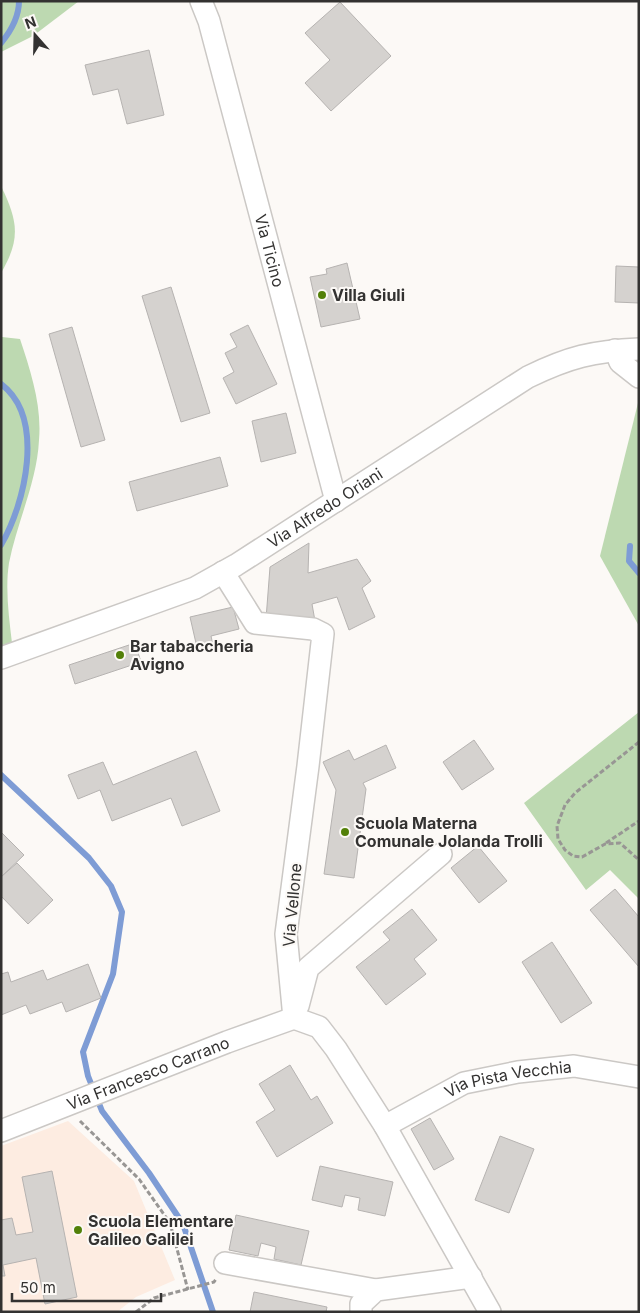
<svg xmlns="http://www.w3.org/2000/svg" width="640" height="1313" viewBox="0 0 640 1313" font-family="Inter,sans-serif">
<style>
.education{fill:#fdece1}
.green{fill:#bdd9b1}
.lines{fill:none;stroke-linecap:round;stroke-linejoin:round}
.stream{stroke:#7e9cd5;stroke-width:6}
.building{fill:#d5d2cf;stroke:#b6b3b1}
.street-casing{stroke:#cbc8c5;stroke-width:24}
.path{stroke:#989694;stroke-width:3;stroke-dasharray:5 2.5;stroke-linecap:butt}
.street{stroke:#fff;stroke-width:21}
.poi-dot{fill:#538009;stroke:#fcf9f6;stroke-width:2}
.labels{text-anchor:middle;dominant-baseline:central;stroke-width:4;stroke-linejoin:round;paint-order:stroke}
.street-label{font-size:16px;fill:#333231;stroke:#fcf9f6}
.poi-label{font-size:16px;font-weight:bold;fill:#333231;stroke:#fcf9f6;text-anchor:start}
</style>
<rect width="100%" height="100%" fill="#fcf9f6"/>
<polygon class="education" points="68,1121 134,1181 175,1280 136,1297 117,1312 1,1312 1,1146"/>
<g class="green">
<polygon points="1,1 79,1 33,36 1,52"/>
<path d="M1,186C18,221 21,239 1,273Z"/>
<path d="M1,334L2,337L20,339C31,372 42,406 39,440C37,482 17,522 9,563C5,589 9,617 12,643L1,647Z"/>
<polygon points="639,399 639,626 600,556"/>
<polygon points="639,712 639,899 610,870 586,890 524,803"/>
</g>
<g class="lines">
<g class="stream">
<path d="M1,43C11,31 19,18 19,1"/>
<path d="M1,384C46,418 25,504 1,545"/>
<polyline points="630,546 629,561 639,573"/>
<polyline points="1,775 89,858 111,886 122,912 113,974 83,1052 88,1076 102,1111 149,1173 183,1224 213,1312"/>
</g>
</g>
<g class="building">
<polygon points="340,2 391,56 331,111 305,83 330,60 305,33"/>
<polygon points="149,50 164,115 127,124 118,89 93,95 85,65"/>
<polygon points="347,263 360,319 321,327 310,277 327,274 326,269"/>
<polygon points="616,266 639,267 639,303 615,302"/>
<polygon points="171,287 210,413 181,422 142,296"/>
<polygon points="248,325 277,384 236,404 223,378 234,372 225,353 237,347 230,334"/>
<polygon points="72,327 105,440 81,447 49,334"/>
<polygon points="286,413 296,453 261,462 252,421"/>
<polygon points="220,457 228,486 137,511 129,482"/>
<polygon points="309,543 308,573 357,559 371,581 362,588 375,617 349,630 337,597 312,604 315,621 266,619 270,567"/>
<polygon points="233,607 239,629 211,636 214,649 198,652 190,617"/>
<polygon points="135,643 141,662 75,684 69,665"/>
<polygon points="474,740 494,769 462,790 443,762"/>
<polygon points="386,745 396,768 363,783 366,789 354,878 324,874 336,790 323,762 349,750 354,760"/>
<polygon points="196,751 220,811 182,826 171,798 112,821 100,790 78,799 68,775 103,762 113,785"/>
<polygon points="1,832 24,855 1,877"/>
<polygon points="478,846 507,881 479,903 451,868"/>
<polygon points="17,863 53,900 28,924 1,896 1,877"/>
<polygon points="615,889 639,917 639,967 590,910"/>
<polygon points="412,909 437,940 414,959 426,974 386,1005 356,967 390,940 383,932"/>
<polygon points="552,942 592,1003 561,1023 522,962"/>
<polygon points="88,964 101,998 66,1012 62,1002 30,1014 26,1005 1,1015 1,974 8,972 11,982 43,970 47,980"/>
<polygon points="290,1065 311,1100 317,1096 333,1123 277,1157 256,1122 275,1110 259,1084"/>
<polygon points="430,1118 454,1159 434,1170 411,1129"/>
<polygon points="500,1136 534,1149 509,1213 475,1200"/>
<polygon points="320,1166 393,1182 385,1216 358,1210 360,1198 345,1195 342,1207 312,1200"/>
<polygon points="52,1171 77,1297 45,1304 36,1258 3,1265 5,1276 1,1276 1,1220 12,1218 16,1235 33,1232 22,1177"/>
<polygon points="236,1215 309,1231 301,1265 274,1259 276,1247 261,1243 258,1256 229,1250"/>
<polygon points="254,1292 327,1307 326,1312 250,1312"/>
</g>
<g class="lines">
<defs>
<g id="street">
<path id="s1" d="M201,1L209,21L336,501"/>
<polyline points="615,350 620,362 639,377"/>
<polyline points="223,572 255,623 313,629 323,634 308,766 286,934 294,1018"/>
<path id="s2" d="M1,658L195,588L236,565L528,377C569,357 593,351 639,349"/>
<polyline points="298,1006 308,968 441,854"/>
<polyline points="294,1018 319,1027 336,1049 385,1126 490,1312"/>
<path id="s3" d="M385,1126L464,1083L518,1072L574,1066L639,1077"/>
<path id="s4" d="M1,1131L227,1042L294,1018"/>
<polyline points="225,1263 376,1290"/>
<polyline points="361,1312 361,1304 376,1290 471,1277"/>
</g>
</defs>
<use href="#street" class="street-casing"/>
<g class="path">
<polyline points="639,742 575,793 565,805 557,826 558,839 565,850 573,856 582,857 605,844 620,843 639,860"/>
<polyline points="606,843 639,821"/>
<polyline points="80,1121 139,1179 170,1223 188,1290"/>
<polyline points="136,1312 154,1298 214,1282 216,1279"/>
</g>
<use href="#street" class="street"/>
</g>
<g class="poi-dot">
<circle cx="322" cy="295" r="5"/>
<circle cx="120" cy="655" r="5"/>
<circle cx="345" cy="832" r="5"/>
<circle cx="78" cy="1230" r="5"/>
</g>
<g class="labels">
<g class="street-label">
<text stroke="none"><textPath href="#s1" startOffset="259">Via Ticino</textPath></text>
<text stroke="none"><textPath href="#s2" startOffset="359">Via Alfredo Oriani</textPath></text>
<text transform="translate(292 905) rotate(-85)">Via Vellone</text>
<text stroke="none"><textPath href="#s4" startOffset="158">Via Francesco Carrano</textPath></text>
<text stroke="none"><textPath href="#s3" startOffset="134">Via Pista Vecchia</textPath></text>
</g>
<g class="poi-label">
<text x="332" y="295">Villa Giuli</text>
<text x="130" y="646">Bar tabaccheria<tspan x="130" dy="18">Avigno</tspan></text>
<text x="355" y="823">Scuola Materna<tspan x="355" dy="18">Comunale Jolanda Trolli</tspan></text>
<text x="88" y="1221">Scuola Elementare<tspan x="88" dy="18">Galileo Galilei</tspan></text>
</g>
</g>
<rect width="640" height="1313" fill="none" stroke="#333231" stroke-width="5"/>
<g transform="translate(35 35) rotate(340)" stroke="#fcf9f6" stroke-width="4" paint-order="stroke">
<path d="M0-4L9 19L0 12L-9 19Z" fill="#333231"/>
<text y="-8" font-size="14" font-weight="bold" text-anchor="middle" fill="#333231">N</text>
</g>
<path d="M12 1293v8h149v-8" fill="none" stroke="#333231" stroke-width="2.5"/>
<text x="20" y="1293" font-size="15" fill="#333231" stroke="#fcf9f6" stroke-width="4" paint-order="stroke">50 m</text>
</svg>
